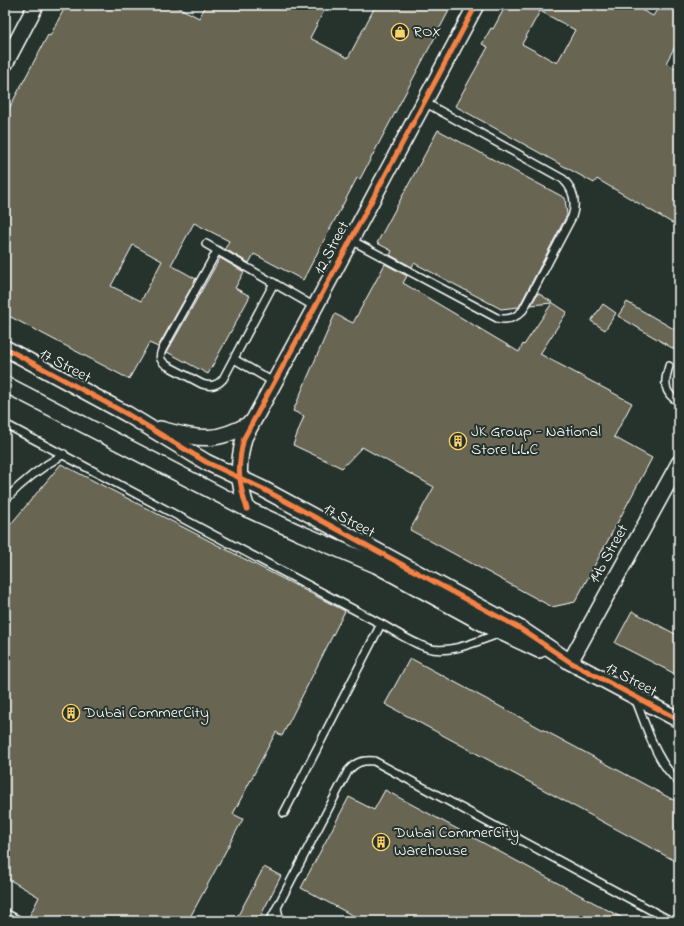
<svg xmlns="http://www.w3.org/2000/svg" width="684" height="926" viewBox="0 0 684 926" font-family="'Indie Flower',sans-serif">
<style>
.building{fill:#686652;stroke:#fff;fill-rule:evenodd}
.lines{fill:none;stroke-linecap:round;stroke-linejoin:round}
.lane-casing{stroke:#fff;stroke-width:10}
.street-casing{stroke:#fff;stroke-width:18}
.lane{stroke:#26332d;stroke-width:7}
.street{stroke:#26332d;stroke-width:15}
.cycleway-casing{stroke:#26332d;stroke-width:8}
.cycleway{stroke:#f48246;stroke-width:5}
.labels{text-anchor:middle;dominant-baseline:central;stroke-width:4;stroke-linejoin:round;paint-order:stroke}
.poi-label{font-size:16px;fill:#fff;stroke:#26332d;text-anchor:start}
.street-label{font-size:16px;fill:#fff;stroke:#26332d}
</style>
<rect width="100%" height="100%" fill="#26332d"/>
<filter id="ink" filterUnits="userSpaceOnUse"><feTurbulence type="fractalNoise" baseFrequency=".025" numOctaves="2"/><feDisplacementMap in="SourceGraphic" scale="8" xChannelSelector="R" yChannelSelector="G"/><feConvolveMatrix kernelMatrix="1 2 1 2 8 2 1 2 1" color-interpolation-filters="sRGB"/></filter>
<g filter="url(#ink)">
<g class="building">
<path d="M66,5H174L199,18L206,5H327L310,38L348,58L376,5H452L360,179L357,178L303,280L254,254L249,263L225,249L229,241L194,223L171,265L196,279L158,347L149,343L129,379L5,314V116L48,35L50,36ZM133,245L162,261L141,301L111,286Z"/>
<path d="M506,5H632L653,16L660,5H679V39L666,63L679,70V227L597,179L594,183L455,106L488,47L482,44L491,28L493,29ZM540,11L575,30L557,63L522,44Z"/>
<polygon points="438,130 565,198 567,215 519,307 501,309 414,263 412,267 390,255 392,251 377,243"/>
<polygon points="220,258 244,272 235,288 250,296 208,374 167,352"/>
<polygon points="385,264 407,276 403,283 519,352 523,344 524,345 552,303 531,305 538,293 567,312 540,354 632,403 614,437 652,458 575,602 552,607 410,530 434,487 362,447 342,468 293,445 304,416 293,411 335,314 353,323"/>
<polygon points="627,302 679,332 679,352 618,316"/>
<polygon points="603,304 616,313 605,330 591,321"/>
<polygon points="61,464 345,611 282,736 276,732 233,814 243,819 188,921 27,921 39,897 5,877 5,531"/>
<polygon points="632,611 679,636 679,676 615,643"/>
<polygon points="410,658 679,803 679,863 385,704"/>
<polygon points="385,790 628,921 363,921 301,888 349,797 374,810"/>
<polygon points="264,867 281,876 258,921 235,921"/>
</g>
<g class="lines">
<defs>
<g id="lane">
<path d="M351,240L497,318C508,321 516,318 523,310L572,217C577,202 574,190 563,179L424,102"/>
<polyline points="206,244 315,307"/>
<path d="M217,251L162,350C159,357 160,360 166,365L202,384C211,387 217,386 223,379L274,283"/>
<polyline points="234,359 275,383"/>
<path d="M669,366C664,382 663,393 679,402"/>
<path d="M5,424L381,624C396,632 412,643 428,648C450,655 480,640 501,633"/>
<path d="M5,500C23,481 41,467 64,454"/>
<path d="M635,698C647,727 655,761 679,782"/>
<polyline points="284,813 381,624"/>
<polyline points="277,908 280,921"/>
<polyline points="5,913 18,920"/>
<path d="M270,921L348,771C356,762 362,760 374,761L671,921"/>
</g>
<g id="street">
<polyline points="5,64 36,5"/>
<polyline points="5,348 127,414 206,462 263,489 521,629 570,662 679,720"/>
<polyline points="5,384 247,509 300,533 376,565 490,627 539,650"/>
<path d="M160,429C200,439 214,444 251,423"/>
<path d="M247,509C238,481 237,466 244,438L315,307L476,5"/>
<polyline points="570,662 679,463"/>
</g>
</defs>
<use href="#lane" class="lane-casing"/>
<use href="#street" class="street-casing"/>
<use href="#lane" class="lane"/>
<use href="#street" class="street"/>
<defs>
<g id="cycleway">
<polyline points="5,348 127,414 206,462 263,489 521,629 570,662 679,720"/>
<path d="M247,509C238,481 237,466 244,438L315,307L476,5"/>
</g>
</defs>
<use href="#cycleway" class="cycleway-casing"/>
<use href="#cycleway" class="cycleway"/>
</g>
</g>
<defs>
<symbol id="shop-ring" viewBox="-11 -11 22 22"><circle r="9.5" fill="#26332d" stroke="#ffd166" stroke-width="1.5"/><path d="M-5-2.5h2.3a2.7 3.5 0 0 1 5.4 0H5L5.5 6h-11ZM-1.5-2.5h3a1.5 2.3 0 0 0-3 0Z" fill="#ffd166"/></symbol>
<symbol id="building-ring" viewBox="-11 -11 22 22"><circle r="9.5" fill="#26332d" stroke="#ffd166" stroke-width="1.5"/><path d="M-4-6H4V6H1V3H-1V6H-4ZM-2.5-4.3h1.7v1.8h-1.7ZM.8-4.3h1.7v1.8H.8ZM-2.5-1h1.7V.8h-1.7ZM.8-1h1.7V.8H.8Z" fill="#ffd166"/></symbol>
</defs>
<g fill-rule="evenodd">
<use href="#shop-ring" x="390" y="22" width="20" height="20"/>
<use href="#building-ring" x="448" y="431" width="20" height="20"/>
<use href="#building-ring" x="61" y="703" width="20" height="20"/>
<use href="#building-ring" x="371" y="832" width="20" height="20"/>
</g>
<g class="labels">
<g class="poi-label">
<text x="413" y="32">ROX</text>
<text x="471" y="432">JK Group - National<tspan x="471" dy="18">Store L.L.C</tspan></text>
<text x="84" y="713">Dubai CommerCity</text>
<text x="394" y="833">Dubai CommerCity<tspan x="394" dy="18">Warehouse</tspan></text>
</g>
<g class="street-label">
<text transform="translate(332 248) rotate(-62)">12 Street</text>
<text transform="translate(65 366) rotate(28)">17 Street</text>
<text transform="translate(349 521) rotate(28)">17 Street</text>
<text transform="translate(609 554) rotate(-61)">14b Street</text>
<text transform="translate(631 680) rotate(28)">17 Street</text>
</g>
</g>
<rect width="684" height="926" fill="none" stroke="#26332d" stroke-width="20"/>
<rect x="10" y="10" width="664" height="906" fill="none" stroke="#fff" stroke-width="1.5" filter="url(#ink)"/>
</svg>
